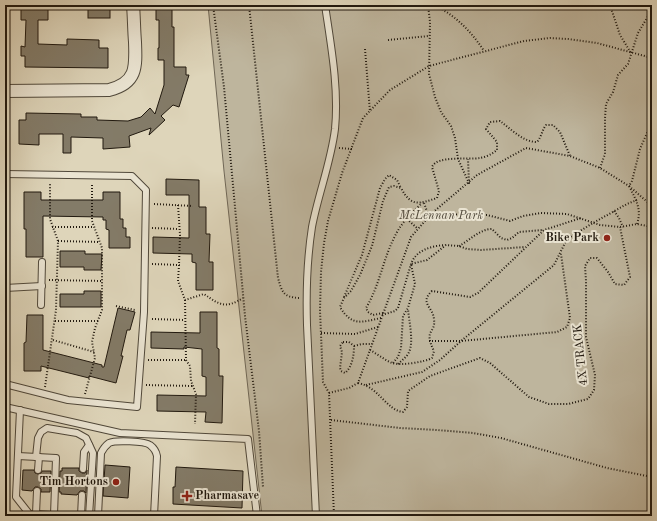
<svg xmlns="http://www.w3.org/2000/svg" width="657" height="521" viewBox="0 0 657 521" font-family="'Old Standard TT',serif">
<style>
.green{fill:#beb59d;stroke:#706756}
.building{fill:#837b68;stroke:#21190f}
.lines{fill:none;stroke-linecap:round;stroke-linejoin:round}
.lane-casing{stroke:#50483a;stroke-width:8}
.street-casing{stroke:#50483a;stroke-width:14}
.path{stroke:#21190f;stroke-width:2;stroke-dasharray:1 2;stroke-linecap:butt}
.lane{stroke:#eae4d2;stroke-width:6}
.street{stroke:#eae4d2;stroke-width:12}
.poi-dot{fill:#8f2418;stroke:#eae4d2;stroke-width:1.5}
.labels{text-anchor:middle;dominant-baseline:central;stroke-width:4;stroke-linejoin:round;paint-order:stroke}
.park-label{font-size:12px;font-style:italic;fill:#50483a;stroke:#eae4d2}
.poi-label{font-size:12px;font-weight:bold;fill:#21190f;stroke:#eae4d2;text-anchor:end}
.street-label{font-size:12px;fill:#21190f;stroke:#eae4d2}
</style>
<rect width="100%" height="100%" fill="#ded5ba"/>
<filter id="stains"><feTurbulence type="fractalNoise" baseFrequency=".005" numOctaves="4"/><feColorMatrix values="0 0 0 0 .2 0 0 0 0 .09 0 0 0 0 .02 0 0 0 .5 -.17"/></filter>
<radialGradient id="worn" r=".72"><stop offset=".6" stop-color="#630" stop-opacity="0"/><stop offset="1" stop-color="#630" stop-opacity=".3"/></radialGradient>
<polygon class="green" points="208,5 652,5 652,516 262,516 224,171"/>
<g class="building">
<polygon points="21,5 48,5 48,20 38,20 38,44 67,45 67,39 99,40 99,48 108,48 108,68 25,67 25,56 21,56 21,46 25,47 26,20 21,20"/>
<rect x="88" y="5" width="22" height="13"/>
<polygon points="156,5 172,5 172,27 174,27 174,67 186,67 186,75 189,75 179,107 173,105 161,116 165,120 149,135 151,128 129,136 130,147 103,149 103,138 71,137 71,153 63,153 63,134 39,134 39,145 19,144 19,120 26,120 26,113 81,114 81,117 97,117 97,120 128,121 141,117 150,108 155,114 164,85 164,60 158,60 158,48 159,48 159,20 156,20"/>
<polygon points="166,179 199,180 199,207 206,207 206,234 210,234 209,262 213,262 213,290 196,290 196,263 192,262 192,254 153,253 153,237 189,238 189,195 166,195"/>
<polygon points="24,192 41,192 41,200 103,200 103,192 120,192 120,219 123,219 123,228 126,228 126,237 130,237 130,248 109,248 109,230 106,229 106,220 103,220 103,217 43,216 43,257 26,257 26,229 24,229"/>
<polygon points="60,251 85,251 85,254 102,254 101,270 84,270 84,267 60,267"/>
<polygon points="84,291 101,291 101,307 60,307 60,294 84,294"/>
<polygon points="118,308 135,312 130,330 127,330 121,356 123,356 116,383 89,376 89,378 41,366 41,371 24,371 24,343 26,342 27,315 43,315 43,350 102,365 102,367 104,367"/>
<polygon points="200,312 217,312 217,348 219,349 219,376 223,376 222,423 205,422 206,412 157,411 157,395 206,396 206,377 202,376 202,349 184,347 184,349 151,348 151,332 200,333"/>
<polygon points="105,465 130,467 128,498 103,496"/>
<polygon points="176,467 243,471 242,508 173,504 173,487 175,487"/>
<polygon points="62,468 79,468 79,471 82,473 85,473 87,470 86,493 84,491 80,491 77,495 61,494 61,492 59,492 60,471 62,471"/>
<polygon points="23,470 34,470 35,473 38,474 41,473 42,471 51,471 50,492 41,492 41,489 38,487 35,487 32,491 22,490"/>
</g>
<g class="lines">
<defs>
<g id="lane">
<polyline points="5,174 132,176 146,190 144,312 137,407 68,400 5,384"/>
<polyline points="5,288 42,286"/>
<polyline points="41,305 42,262"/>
<polyline points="5,407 120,433 248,439 257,516"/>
<polyline points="20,410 16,497 31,516"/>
<polyline points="18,456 56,458 54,515"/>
<polyline points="36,457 38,438 41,432 47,428 77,433 86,438 93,453 89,516"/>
<polyline points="83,469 84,452 89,445"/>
<polyline points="38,470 39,457"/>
<polyline points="36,514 37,491"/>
<polyline points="34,516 36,514 67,516"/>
<polyline points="81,516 82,495"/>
<path d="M98,516L101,453C103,449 105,446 109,443C115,440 145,441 150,445C154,448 156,451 157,456L154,516"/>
<path d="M316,516L307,325C306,292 307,259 312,227C318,195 331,162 335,129C339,88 331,46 325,5"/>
</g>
<path id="street" d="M5,91L109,90C137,83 136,67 135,42C134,30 134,17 133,5"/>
</defs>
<use href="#lane" class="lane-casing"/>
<use href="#street" class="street-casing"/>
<g class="path">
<polyline points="213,5 224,87 245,316 259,431 263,487"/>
<path d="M249,5L278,278C282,292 283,297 299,298"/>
<polyline points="428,5 430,22 429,74 435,97 441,112 451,126 455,138 458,159 469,183 468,159"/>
<path d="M434,5C455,15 471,31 484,51"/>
<polyline points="610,5 620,35 631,53"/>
<polyline points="388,40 429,36"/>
<polyline points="365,49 370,112"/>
<polyline points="339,148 352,149"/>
<polyline points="600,168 605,154 605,118 606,104 613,92 618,75 628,64 638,33 650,13 649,5"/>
<polyline points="424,203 429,217"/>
<polyline points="154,204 193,206"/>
<polyline points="178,205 180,235 179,265"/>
<polyline points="614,211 619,218 623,227"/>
<polyline points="432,214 487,215 510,221 523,216 541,213 567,214 600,225 620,227 637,224 652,227"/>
<polyline points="407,219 418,229"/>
<path d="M637,224C642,209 636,200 629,186L632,181L640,149L652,122"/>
<polyline points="52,227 94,227"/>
<polyline points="152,228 179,229"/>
<polyline points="58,241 100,242"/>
<path d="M459,246C470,240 480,229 492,229L501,238L507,240L512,238L519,232L543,230"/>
<path d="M152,264L179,265L178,281L185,300L204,294C220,305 225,309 243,298"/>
<polyline points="49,280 102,281"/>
<polyline points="344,297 362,255 380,188 385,179 389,175 397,180 401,188"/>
<polyline points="185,300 186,360 190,366 191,381 196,394 195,424"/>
<polyline points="116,306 135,310"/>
<path d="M383,313L373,315L368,312L366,308C380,285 383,258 396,234C402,222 413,212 422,203"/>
<path d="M382,315L395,311L398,308L411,264C416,250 431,246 445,245"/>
<path d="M381,318C362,322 352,327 340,307L344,298L351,291L360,275L372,246L383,201L389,187L394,186L401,188C411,207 419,204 437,198L439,191L432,167C437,155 468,160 480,158C486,157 492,154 497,150V142L486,129L490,122L500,121C511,129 523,142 537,142C542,136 542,130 546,125H553L560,132L570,156"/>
<polyline points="152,319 185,320"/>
<polyline points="55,321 98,321"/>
<polyline points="321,333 355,334 378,327"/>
<polyline points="53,340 94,352"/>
<polyline points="429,341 461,341 557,332 567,327 570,318 561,254"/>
<path d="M343,342H349L354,346C354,356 352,367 345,373L341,371L340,368L342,352L340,346Z"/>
<polyline points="354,346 362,344 372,344"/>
<path d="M370,350C377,354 385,360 392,363C400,366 425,362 432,358L434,351C423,329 436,334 434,319C433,307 419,303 432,291L470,297L478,293L544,230L581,218"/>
<polyline points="148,360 186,360"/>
<polyline points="393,363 398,357 401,348 403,316 408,308 415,284 411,264 427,260 446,245 459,246 467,249 481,250 525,247"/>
<path d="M398,364C402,360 407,357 409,352C414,342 409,321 408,309"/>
<path d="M358,383C379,387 386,410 403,412L407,407L408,391L430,376L480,358L490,363L529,397L549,404H568L588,399L594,390L595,375L586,337V281L585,266L590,258H597L608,272L615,284L624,285L630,277L620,227"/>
<polyline points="146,385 193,386"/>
<polyline points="366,385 422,372 440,360 461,341 554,265 567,239 593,223 627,204 637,200"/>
<polyline points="45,387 56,310 58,241 50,219 50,183"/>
<polyline points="329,393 349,388 358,383 411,237 431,214 477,175 526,148 570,156 600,168 629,186 652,206"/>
<polyline points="85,394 95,358 92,342 95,328 102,310 102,248 92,221 92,184"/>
<polyline points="331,420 400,428 437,430 473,433 501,438 607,468 652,477"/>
<polyline points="334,516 329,393 323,382 320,310 321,272 324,243 328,221 342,173 363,118 390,90 429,66 524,41 550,38 568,39 597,43 652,58"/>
</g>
<use href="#lane" class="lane"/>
<use href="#street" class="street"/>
</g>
<g class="poi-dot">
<circle cx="607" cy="238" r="4"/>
<circle cx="116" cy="482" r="4"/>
<path d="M185 490h4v4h4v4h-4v4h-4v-4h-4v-4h4z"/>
</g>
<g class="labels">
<g class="park-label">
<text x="441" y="216">McLennan Park</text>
</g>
<g class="poi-label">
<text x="599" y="238">Bike Park</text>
<text x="108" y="482">Tim Hortons</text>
<text x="195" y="496" text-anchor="start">Pharmasave</text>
</g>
<g class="street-label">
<text transform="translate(581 355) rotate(-96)">4X TRACK</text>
</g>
</g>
<rect width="657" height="521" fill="none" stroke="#ded5ba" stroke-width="20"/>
<rect x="6" y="6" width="645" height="509" fill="none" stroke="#21190f" stroke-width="2"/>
<rect x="10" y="10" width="637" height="501" fill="none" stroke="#21190f"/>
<rect width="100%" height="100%" filter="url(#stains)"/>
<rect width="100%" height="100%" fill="url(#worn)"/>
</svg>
